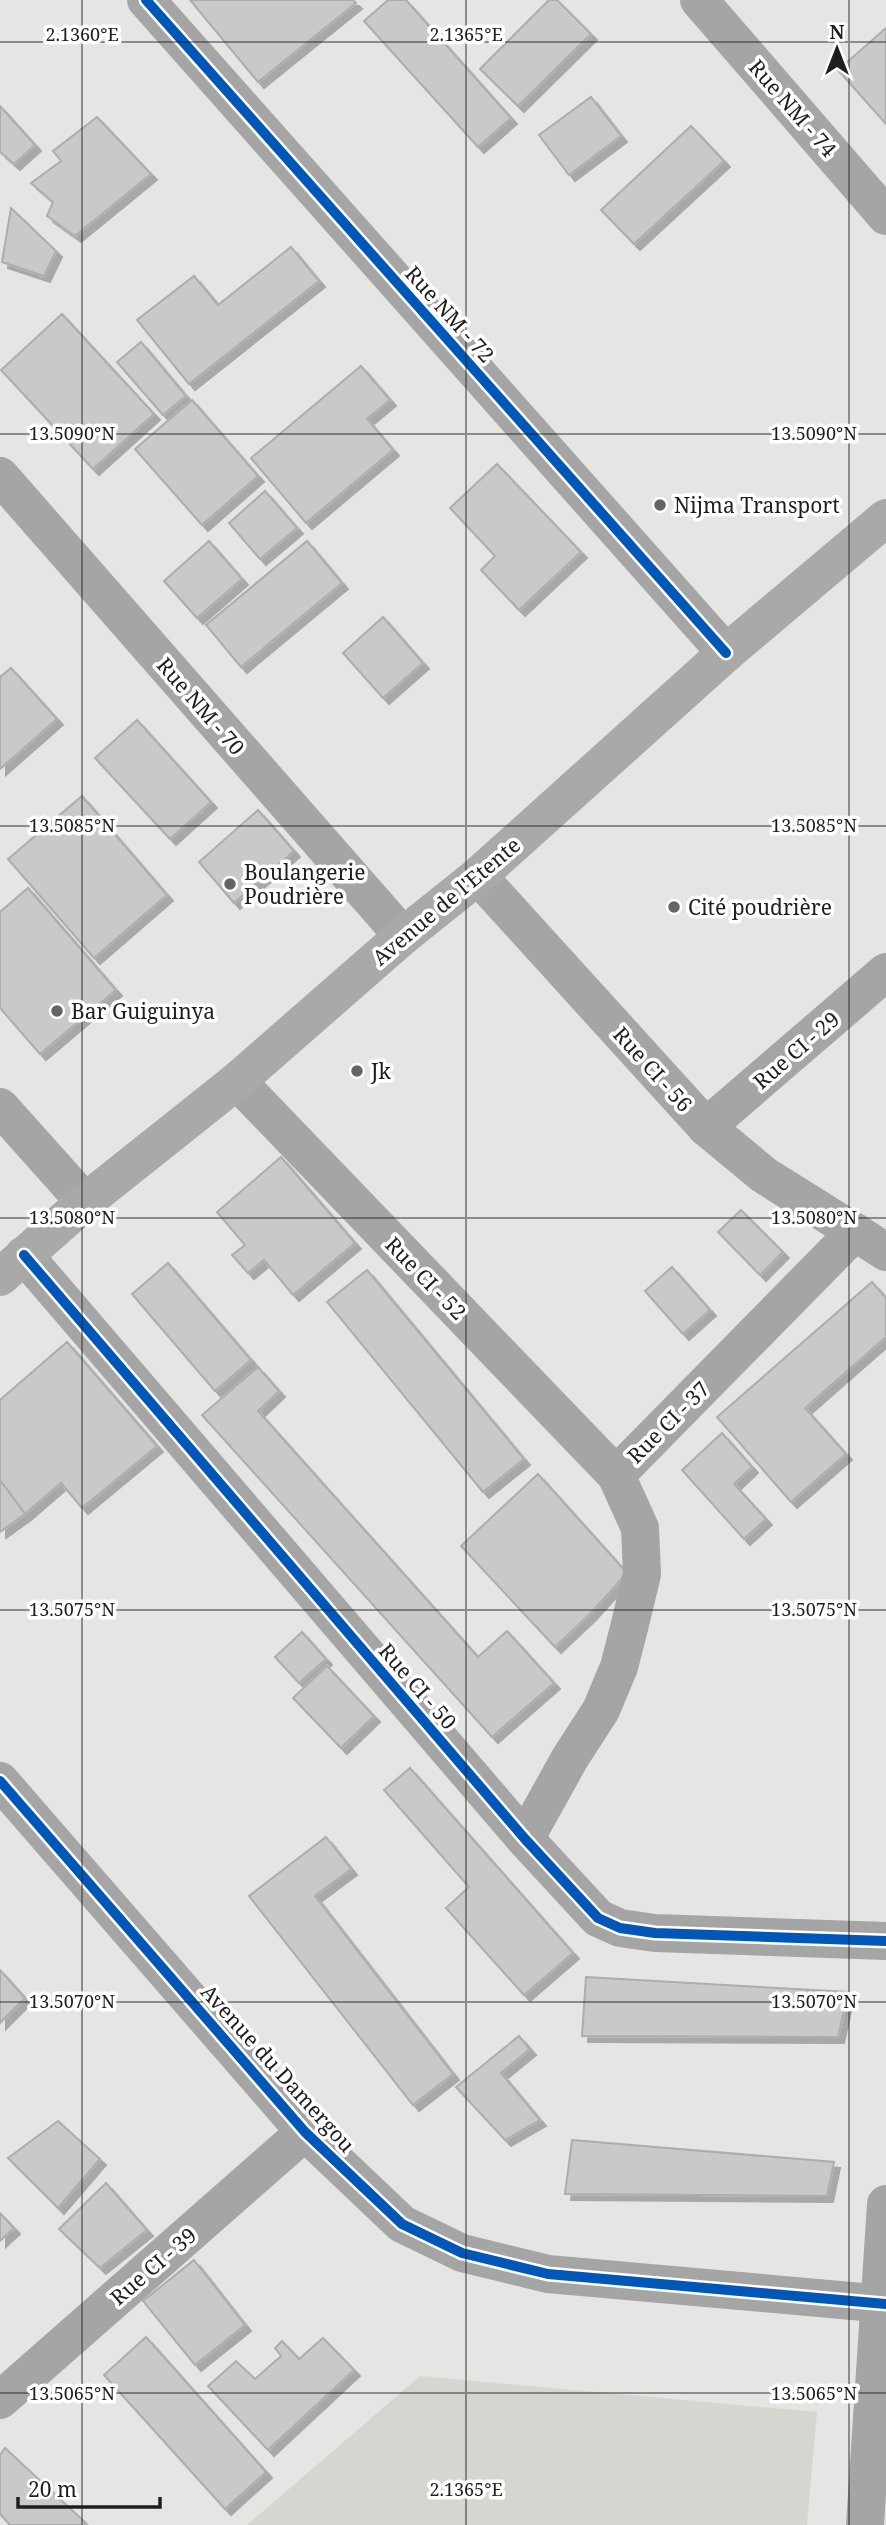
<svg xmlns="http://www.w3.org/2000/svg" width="886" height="2525" viewBox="0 0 886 2525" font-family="'Noto Serif',serif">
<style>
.built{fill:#d4d7d0}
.building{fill:#c9c9c9;stroke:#acadad;stroke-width:2;filter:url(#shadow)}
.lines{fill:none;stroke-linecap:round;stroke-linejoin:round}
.minor{stroke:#a5a5a5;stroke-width:38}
.primary{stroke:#a9aaa7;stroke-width:38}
.cycleway-casing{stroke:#fff;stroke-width:15}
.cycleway{stroke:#0057b8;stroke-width:10}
.ticks{fill:none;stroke:#1e1f1d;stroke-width:2;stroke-opacity:0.45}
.poi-dot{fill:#646562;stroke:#fff;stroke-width:2.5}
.labels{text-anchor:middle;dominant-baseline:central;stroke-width:7;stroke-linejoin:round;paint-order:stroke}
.street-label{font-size:21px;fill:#1e1f1d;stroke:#fff}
.poi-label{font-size:21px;fill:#1e1f1d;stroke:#fff;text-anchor:start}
.ticks-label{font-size:18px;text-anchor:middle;fill:#1e1f1d;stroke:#fff;stroke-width:7;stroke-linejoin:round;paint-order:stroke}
</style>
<defs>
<filter id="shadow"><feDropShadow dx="6" dy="6" stdDeviation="0" flood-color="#0004"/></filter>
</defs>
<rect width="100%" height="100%" fill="#e5e6e3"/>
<polygon class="built" points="420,2376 817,2412 807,2525 247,2525"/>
<g class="building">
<polygon points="190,0 353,0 356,3 258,82"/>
<polygon points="388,0 406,0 511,118 478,147 364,21"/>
<polygon points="549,0 557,0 591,34 518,106 480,69"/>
<polygon points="886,28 886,124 838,70"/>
<polygon points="591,97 621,136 569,175 539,135"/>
<polygon points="0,106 35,145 14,164 0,152"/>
<polygon points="97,117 151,174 75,236 47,216 53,202 31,183 61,161 53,151"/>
<polygon points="691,126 724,161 634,244 601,210"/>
<polygon points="11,208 56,251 44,276 2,262"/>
<polygon points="291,247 319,281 189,384 137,320 194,276 218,305"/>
<polygon points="62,314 154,414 93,469 1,370"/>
<polygon points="141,342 186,396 163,415 117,362"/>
<polygon points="361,366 390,400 367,419 393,450 306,523 251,458"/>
<polygon points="192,400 258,476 202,525 135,449"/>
<polygon points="497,464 581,552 519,610 481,570 495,556 450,508"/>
<polygon points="265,491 297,528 260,559 229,523"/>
<polygon points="209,541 242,579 197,618 164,581"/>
<polygon points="307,541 342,583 241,667 206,625"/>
<polygon points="383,617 423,663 383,698 343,653"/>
<polygon points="11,668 57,719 0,769 0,677"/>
<polygon points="137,720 211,802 170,839 95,758"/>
<polygon points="82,796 167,895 94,958 8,859"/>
<polygon points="258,810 294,851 234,903 199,862"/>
<polygon points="28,888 116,990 40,1054 0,1008 0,912"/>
<polygon points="281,1157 355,1243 293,1295 264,1260 248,1273 232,1255 245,1245 217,1212"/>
<polygon points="741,1210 783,1252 760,1275 718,1232"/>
<polygon points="168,1263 251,1360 215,1391 132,1294"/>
<polygon points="672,1267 710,1310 683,1334 645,1291"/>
<polygon points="367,1270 524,1459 483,1492 327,1302"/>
<polygon points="872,1282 886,1298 886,1337 805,1408 846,1454 791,1502 717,1417"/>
<polygon points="67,1342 157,1446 82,1508 61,1483 25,1514 0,1480 0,1400"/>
<polygon points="258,1367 279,1391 258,1411 478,1657 507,1631 554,1683 492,1737 202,1415"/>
<polygon points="722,1433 752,1467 734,1484 766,1519 744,1539 682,1470"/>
<polygon points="538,1474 627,1573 590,1614 555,1647 461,1546"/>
<polygon points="0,1480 25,1514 0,1532"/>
<polygon points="302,1632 326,1659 299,1683 275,1657"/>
<polygon points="327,1666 374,1716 341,1748 293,1698"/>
<polygon points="410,1768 573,1953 524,1995 446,1908 469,1887 384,1790"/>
<polygon points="326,1837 351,1869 315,1896 453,2074 413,2105 249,1896"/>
<polygon points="0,1970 25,1998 0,2023"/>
<polygon points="586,1977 848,1992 838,2037 582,2036"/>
<polygon points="519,2036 530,2049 501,2073 540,2120 505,2140 456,2087"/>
<polygon points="58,2121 100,2159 58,2208 8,2158"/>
<polygon points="572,2140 834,2162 827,2196 565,2194"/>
<polygon points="106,2183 147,2230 100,2268 59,2229"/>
<polygon points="0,2213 14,2228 0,2241"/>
<polygon points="194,2260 245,2325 195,2365 143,2301"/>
<polygon points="146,2337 266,2472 225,2509 104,2375"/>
<polygon points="323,2338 354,2370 268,2450 208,2386 236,2361 255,2379 281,2356 275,2348 282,2341 299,2359"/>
<polygon points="5,2448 86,2523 83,2525 10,2525 0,2514 0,2455"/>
</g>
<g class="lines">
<g class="minor">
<polyline points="146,0 726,653"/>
<polyline points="699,0 886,216"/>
<polyline points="0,476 403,936"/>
<polyline points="478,876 706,1127 764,1175 855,1232"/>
<polyline points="237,1081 616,1475"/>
<polyline points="0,1107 85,1202"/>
<polyline points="706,1127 886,972"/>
<polyline points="24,1255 525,1839 598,1918 620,1928 655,1933 886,1941"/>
<polyline points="0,1781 305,2132 402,2224 462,2253 548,2274 886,2304"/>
<polyline points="525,1839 570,1758 601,1710 619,1667 630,1624 642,1574 640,1528 616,1475 855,1232 886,1252"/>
<polyline points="0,2400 305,2132"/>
<polyline points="865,2525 886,2204"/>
</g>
<polyline class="primary" points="0,1277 85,1202 237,1081 403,936 478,876 726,653 886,518"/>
<defs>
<g id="cycleway">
<polyline points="146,0 726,653"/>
<polyline points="24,1255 525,1839 598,1918 620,1928 655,1933 886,1941"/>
<polyline points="0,1781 305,2132 402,2224 462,2253 548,2274 886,2304"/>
</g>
</defs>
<use href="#cycleway" class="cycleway-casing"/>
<use href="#cycleway" class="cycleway"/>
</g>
<path class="ticks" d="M82,0V2525M466,0V2525M849,0V2525M0,42H886M0,434H886M0,826H886M0,1218H886M0,1610H886M0,2002H886M0,2393H886"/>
<g class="poi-dot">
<circle cx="660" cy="505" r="7"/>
<circle cx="230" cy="884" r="7"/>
<circle cx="674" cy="907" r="7"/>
<circle cx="57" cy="1011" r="7"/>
<circle cx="357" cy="1071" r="7"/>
</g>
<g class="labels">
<g class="street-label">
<text transform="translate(793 108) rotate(49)">Rue NM - 74</text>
<text transform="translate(450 314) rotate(48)">Rue NM - 72</text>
<text transform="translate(201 706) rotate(49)">Rue NM - 70</text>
<text transform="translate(446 901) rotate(-40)">Avenue de l'Etente</text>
<text transform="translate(796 1050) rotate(-41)">Rue CI - 29</text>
<text transform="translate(653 1069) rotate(48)">Rue CI - 56</text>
<text transform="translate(426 1278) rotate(46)">Rue CI - 52</text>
<text transform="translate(668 1422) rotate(-45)">Rue CI - 37</text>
<text transform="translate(418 1686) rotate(49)">Rue CI - 50</text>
<text transform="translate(278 2068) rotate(48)">Avenue du Damergou</text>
<text transform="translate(153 2266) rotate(-41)">Rue CI - 39</text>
</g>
<g class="poi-label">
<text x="674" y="505">Nijma Transport</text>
<text x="244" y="872">Boulangerie<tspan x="244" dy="24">Poudrière</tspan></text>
<text x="688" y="907">Cité poudrière</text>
<text x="71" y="1011">Bar Guiguinya</text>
<text x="371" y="1071">Jk</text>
</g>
</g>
<g class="ticks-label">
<text x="82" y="41">2.1360°E</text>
<text x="466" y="41">2.1365°E</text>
<text x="72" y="440">13.5090°N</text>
<text x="814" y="440">13.5090°N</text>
<text x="72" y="832">13.5085°N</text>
<text x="814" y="832">13.5085°N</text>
<text x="72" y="1224">13.5080°N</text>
<text x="814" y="1224">13.5080°N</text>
<text x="72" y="1616">13.5075°N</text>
<text x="814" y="1616">13.5075°N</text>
<text x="72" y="2008">13.5070°N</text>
<text x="814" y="2008">13.5070°N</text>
<text x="72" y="2400">13.5065°N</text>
<text x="814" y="2400">13.5065°N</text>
<text x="466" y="2496">2.1365°E</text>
</g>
<g transform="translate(837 49)" stroke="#ffffff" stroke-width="5" paint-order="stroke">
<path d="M0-5L12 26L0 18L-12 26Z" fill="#1e1f1d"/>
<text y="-10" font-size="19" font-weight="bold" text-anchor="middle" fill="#1e1f1d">N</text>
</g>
<path d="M18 2497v10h142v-10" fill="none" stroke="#1e1f1d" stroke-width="3.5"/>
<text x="28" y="2497" font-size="21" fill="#1e1f1d" stroke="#ffffff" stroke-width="5" paint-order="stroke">20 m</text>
</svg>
